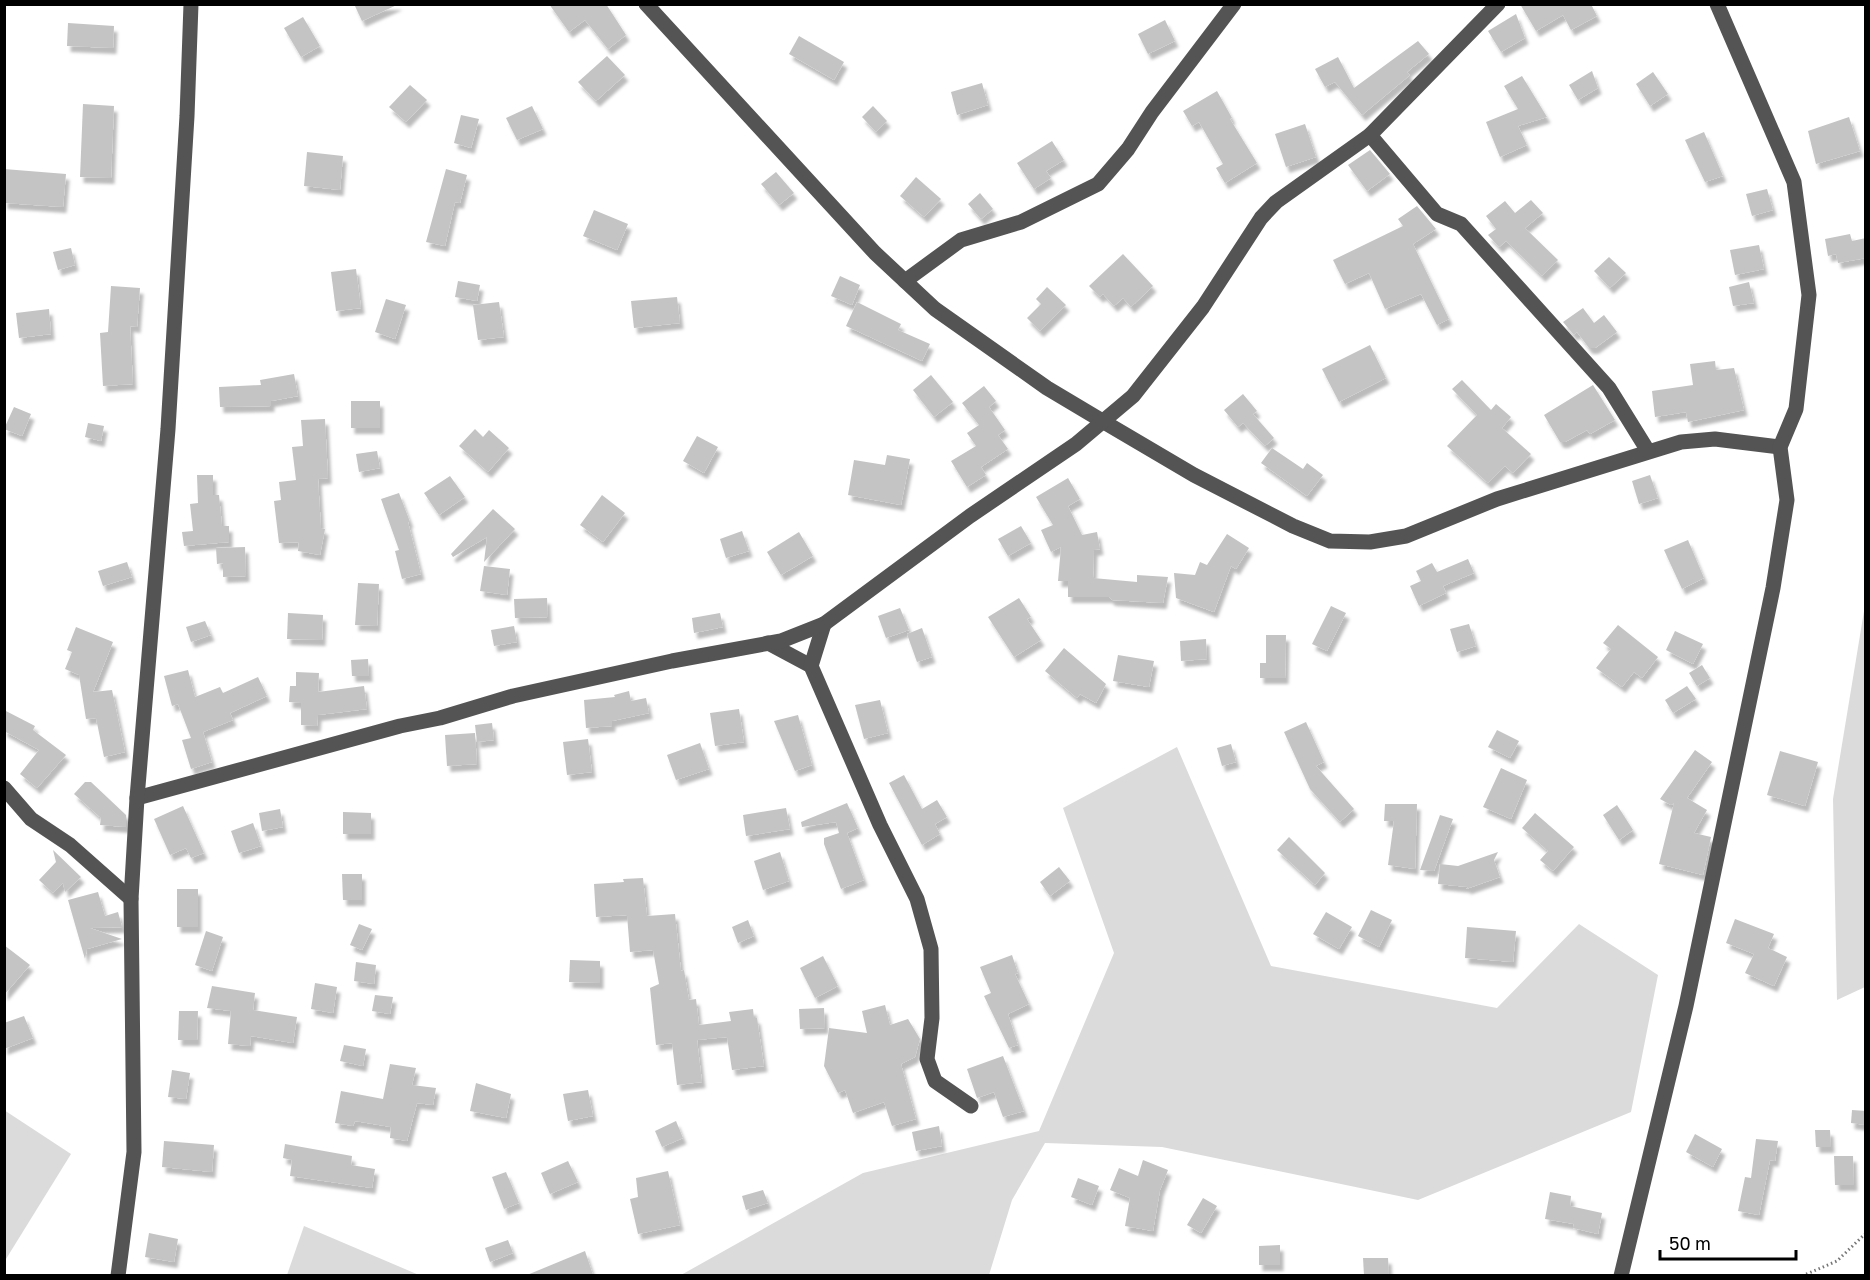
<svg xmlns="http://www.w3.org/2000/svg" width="1870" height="1280" viewBox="0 0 1870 1280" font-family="'Golos Text',sans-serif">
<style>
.green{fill:#dbdbdb}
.building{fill:#c4c4c4;filter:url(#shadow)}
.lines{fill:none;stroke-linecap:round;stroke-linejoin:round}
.path{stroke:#767676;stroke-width:3;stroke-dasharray:1.5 3;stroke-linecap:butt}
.minor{stroke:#545454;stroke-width:15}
</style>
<defs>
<filter id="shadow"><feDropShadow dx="3.5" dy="6" stdDeviation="1.5" flood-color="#0004"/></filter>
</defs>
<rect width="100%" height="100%" fill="#fff"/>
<g class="green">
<polygon points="1865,605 1865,987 1837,1000 1833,799"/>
<polygon points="1177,747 1271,966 1497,1008 1579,924 1658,975 1631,1112 1418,1200 1162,1147 1045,1143 1012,1200 989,1275 681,1275 863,1173 1039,1131 1114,953 1063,808"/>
<polygon points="4,1110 71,1154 6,1259 4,1258"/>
<polygon points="304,1226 419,1275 287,1275"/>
</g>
<g class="building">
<polygon points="354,4 399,4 362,21"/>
<polygon points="549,4 606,4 626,35 608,49 585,20 569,32"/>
<polygon points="1520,4 1591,4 1597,16 1571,30 1563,15 1536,31"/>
<polygon points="1516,14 1525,38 1501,52 1488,31"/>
<polygon points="303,17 320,46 301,57 284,28"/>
<polygon points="1165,20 1175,41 1148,54 1138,34"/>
<polygon points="68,23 114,26 113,48 67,46"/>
<polygon points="799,36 844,62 834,80 789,54"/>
<polygon points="1418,41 1429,54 1407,72 1410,75 1362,115 1335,82 1325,87 1315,69 1338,57 1354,88"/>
<polygon points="607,56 625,75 596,101 578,82"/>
<polygon points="1592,71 1598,88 1578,100 1569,85"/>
<polygon points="1653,72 1668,94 1650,106 1636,84"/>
<polygon points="1522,76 1547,117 1518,126 1527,145 1500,157 1486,122 1518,109 1504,86"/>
<polygon points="982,83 988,105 957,115 951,92"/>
<polygon points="410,85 427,100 406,122 389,107"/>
<polygon points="1217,91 1232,118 1230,119 1257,163 1225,183 1216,168 1223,164 1199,122 1192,126 1183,111"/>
<polygon points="83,104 114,106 111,178 80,177"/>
<polygon points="532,106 543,129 517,140 506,118"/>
<polygon points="873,106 887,121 876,132 862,117"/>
<polygon points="461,115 479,119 471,148 454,143"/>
<polygon points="1849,117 1860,151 1816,164 1808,131"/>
<polygon points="1305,124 1316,157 1286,167 1275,134"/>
<polygon points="1704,132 1723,176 1705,182 1685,140"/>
<polygon points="1052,141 1064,160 1046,171 1051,178 1034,189 1017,163"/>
<polygon points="1370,150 1390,174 1367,191 1348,165"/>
<polygon points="307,152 343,156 340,190 304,186"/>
<polygon points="4,169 66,174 63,207 4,203"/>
<polygon points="446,169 467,175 460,203 455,202 445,246 426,242"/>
<polygon points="776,172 794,193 779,205 761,184"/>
<polygon points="916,177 941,199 924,217 900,196"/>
<polygon points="1767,189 1773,210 1752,216 1746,194"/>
<polygon points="980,193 993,209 981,219 968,204"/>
<polygon points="1531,200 1543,213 1525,228 1558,260 1542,276 1506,241 1499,247 1488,235 1496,229 1486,216 1505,201 1515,213"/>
<polygon points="1417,206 1436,229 1413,244 1449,319 1437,325 1421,294 1385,309 1369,273 1345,284 1333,260 1403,226 1398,219"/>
<polygon points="594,210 628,224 617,250 583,236"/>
<polygon points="1850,234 1852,241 1866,238 1866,258 1838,263 1836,254 1828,256 1825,239"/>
<polygon points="1759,245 1764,269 1735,275 1730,250"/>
<polygon points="71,248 75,265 58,270 53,252"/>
<polygon points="1123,254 1153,286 1131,307 1123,298 1114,306 1103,294 1100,297 1089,286"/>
<polygon points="1609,257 1626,273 1610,288 1594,271"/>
<polygon points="356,269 361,308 336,311 331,272"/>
<polygon points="840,276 860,285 852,305 831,296"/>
<polygon points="458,281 480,285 477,301 455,297"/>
<polygon points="1749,282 1754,303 1733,306 1729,287"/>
<polygon points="111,286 140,288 137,327 130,326 133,384 103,386 100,333 108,332"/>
<polygon points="1047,287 1066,305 1040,331 1027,318 1041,304 1036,299"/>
<polygon points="677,297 680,323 634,328 631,301"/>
<polygon points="386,299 406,305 395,339 375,332"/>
<polygon points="499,302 504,337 478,340 473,305"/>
<polygon points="857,302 901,324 898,330 930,344 922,361 846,326"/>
<polygon points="1583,308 1594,323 1604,315 1617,332 1595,348 1589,348 1577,332 1574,335 1563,322"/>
<polygon points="49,309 51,334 19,338 16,313"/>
<polygon points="1370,345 1386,378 1339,402 1322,369"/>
<polygon points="1715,361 1716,370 1734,368 1744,410 1688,422 1686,412 1655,417 1652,391 1693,385 1690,364"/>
<polygon points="294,374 298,396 271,401 271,406 220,407 219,387 261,385 260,380"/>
<polygon points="931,375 953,402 934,417 913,390"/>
<polygon points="1462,380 1491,410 1496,404 1511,417 1502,428 1531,454 1513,473 1505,466 1488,483 1447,446 1477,415 1452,389"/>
<polygon points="1593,385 1615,420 1590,434 1587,430 1565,442 1560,442 1544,415"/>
<polygon points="984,386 996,401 989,407 1005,430 998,435 1008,449 981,467 986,475 967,487 951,461 976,446 967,433 979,425 962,403"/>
<polygon points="1243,394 1257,411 1253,414 1274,438 1265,446 1243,423 1238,427 1224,410"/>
<rect x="351" y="401" width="29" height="27"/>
<polygon points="14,407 31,414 22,436 4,429"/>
<polygon points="325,419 328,478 318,479 321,528 325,529 320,555 298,551 299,542 279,543 274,501 281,500 279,482 296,480 292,447 303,446 301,420"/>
<polygon points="88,423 104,426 101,441 85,437"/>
<polygon points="475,429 483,437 489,430 509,448 488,472 459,446"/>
<polygon points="697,436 718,447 704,473 683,461"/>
<polygon points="1272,448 1303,469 1307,463 1323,475 1307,496 1261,463"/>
<polygon points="377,451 380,468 359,472 356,454"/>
<polygon points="887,455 910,459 901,505 848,495 854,460 885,465"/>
<polygon points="197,475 213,475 213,495 219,495 222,526 229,526 229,542 184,546 182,532 193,531 190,504 198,503"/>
<polygon points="1650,475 1658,498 1639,504 1632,481"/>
<polygon points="450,476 465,497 439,515 424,493"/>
<polygon points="1068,478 1080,499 1068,506 1082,535 1097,532 1100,549 1094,550 1093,578 1137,582 1137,575 1168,577 1163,603 1112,600 1109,597 1068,597 1068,581 1058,581 1061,547 1051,552 1041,530 1053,525 1036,497"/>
<polygon points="399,493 410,522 408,522 421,574 402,579 395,551 399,550 381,499"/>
<polygon points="602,495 625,513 603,542 580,525"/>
<polygon points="493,509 515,529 484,562 487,537 453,557 451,554"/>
<polygon points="1021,526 1031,543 1008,556 998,539"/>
<polygon points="742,531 749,551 726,558 720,539"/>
<polygon points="799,532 813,556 781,575 767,552"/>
<polygon points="1227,534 1249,548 1236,569 1231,566 1214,612 1176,598 1174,573 1195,575 1200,562 1207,565"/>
<polygon points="1688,540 1704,578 1682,589 1664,550"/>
<polygon points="245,547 246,576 223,577 223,563 217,564 216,548"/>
<polygon points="1468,559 1474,573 1443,586 1446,593 1419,606 1410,586 1421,581 1416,571 1432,563 1437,572"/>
<polygon points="127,562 132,577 103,586 98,571"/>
<polygon points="484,566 510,569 507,595 480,591"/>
<polygon points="358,583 379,584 377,626 355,625"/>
<polygon points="547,598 548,617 515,618 514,599"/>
<polygon points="1019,598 1031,617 1027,619 1041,640 1014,657 988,617"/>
<polygon points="1331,606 1346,613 1327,651 1312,644"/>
<polygon points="900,608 909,630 886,638 878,616"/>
<polygon points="288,613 323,615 322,640 287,639"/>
<polygon points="720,613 723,627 694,633 692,618"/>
<polygon points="205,621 211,635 191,642 186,627"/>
<polygon points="1469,624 1476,646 1457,652 1450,629"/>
<polygon points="1618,625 1658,657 1642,678 1634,672 1622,687 1596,668 1611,649 1603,643"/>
<polygon points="514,626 517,642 494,646 491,630"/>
<polygon points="76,627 113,642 93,692 112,690 125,752 104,757 96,718 86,719 79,675 65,669 72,652 67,650"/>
<polygon points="922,628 932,657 917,662 907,634"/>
<polygon points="1675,631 1703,644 1693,664 1666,650"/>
<polygon points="1266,635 1286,635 1285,678 1260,678 1260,663 1266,663"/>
<polygon points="1206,639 1207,659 1181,661 1180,641"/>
<polygon points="1064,648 1106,684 1096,703 1080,694 1077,698 1045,671"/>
<polygon points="1118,655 1154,661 1149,687 1113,681"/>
<polygon points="368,659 369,676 352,676 351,660"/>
<polygon points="1702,665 1710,678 1697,686 1689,673"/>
<polygon points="188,670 195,697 220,687 223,693 258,677 267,696 230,713 233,720 203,732 212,762 191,769 182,740 191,738 178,704 172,706 164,676"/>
<polygon points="296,672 319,673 318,692 364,686 367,709 318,715 317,726 301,725 301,703 289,702 290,686 296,686"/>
<polygon points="1687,686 1696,699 1673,713 1665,700"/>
<polygon points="629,691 631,701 646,698 649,713 612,721 612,726 586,728 584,700 615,697 614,695"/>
<polygon points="880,700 888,733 864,739 855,705"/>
<polygon points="739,709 744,742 715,746 710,713"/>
<polygon points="4,710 35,726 33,730 66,755 37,788 20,774 39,750 4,731"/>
<polygon points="798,715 812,765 795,771 774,721"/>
<polygon points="1306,722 1324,762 1316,766 1354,809 1340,822 1310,789 1284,732"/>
<polygon points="492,723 494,740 477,742 475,725"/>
<polygon points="1497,730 1519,741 1510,758 1488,747"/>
<polygon points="475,733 477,764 447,766 445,735"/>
<polygon points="588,739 592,772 567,775 563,742"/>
<polygon points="700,743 709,769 676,780 667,755"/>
<polygon points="1231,744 1236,762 1222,766 1217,748"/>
<polygon points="1695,750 1712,762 1687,798 1707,810 1694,833 1711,837 1703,875 1659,864 1674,803 1671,805 1660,799"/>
<polygon points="1780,751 1818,762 1805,806 1767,795"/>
<polygon points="1501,768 1527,780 1511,819 1483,807"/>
<polygon points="904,775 922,809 937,800 947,817 935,824 940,834 922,845 889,783"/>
<polygon points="85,782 91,782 126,815 126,827 100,825 101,818 74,794"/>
<polygon points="847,803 858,828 847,833 864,880 841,889 824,844 824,838 839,833 836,822 802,827 801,822"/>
<polygon points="1385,804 1417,804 1415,869 1388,865 1394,821 1384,821"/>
<polygon points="1617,805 1633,830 1619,840 1603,815"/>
<polygon points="183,806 204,853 191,858 186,848 170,855 154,819"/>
<polygon points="786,808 790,829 746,836 743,815"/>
<polygon points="280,809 283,827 262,831 259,813"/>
<polygon points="343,812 371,813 371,834 343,834"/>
<polygon points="1535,813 1574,847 1553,871 1540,860 1548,851 1522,828"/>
<polygon points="1440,815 1453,819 1434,871 1420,870"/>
<polygon points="253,823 261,846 239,853 231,831"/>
<polygon points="1289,837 1325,873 1315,885 1277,850"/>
<polygon points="53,850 81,877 65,892 63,883 53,893 39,880 56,862"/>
<polygon points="780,852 789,881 763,890 754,861"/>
<polygon points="1498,852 1494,860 1500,877 1466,889 1468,887 1438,884 1440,864 1458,866"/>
<polygon points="1059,867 1070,881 1050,896 1040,882"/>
<polygon points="342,874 362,874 362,900 343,900"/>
<polygon points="643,878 647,916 675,914 681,971 684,970 689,1000 696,999 699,1025 731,1021 729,1012 753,1009 754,1018 757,1018 764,1066 732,1070 727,1037 697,1040 702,1082 677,1085 672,1043 656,1045 650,988 659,984 653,950 630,952 627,915 596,917 594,884 624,882 623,879"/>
<rect x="177" y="889" width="21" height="38"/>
<polygon points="98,892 105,916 118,912 122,927 90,928 122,939 87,949 85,959 68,900"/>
<polygon points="1371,910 1392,920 1379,947 1358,936"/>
<polygon points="1326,912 1352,927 1339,949 1313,934"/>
<polygon points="1735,919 1774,934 1768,948 1787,957 1774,986 1745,973 1754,954 1726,943"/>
<polygon points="748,920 754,936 738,943 732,927"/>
<polygon points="359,924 372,929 362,950 350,945"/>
<polygon points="1467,927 1516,931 1513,962 1465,958"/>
<polygon points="206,931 223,937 212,971 195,965"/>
<polygon points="4,945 30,965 4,995"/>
<polygon points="1012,955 1018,973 1015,974 1029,1004 1008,1014 1018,1045 1009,1048 984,996 991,993 980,967"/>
<polygon points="823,956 838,986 815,998 800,968"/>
<polygon points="570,960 600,961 600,983 569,982"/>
<polygon points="356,962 376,965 374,984 354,981"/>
<polygon points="315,983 337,987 333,1013 311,1009"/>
<polygon points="212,986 255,993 253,1010 297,1017 293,1043 251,1036 250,1046 228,1044 231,1011 207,1008"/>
<polygon points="375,995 393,997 390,1014 372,1011"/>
<polygon points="885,1005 890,1025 908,1019 920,1039 915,1057 901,1064 916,1119 892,1126 884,1102 853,1113 845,1090 838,1093 824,1066 829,1028 867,1033 862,1011"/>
<polygon points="824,1008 825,1028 800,1029 799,1009"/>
<polygon points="179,1011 198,1011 197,1040 178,1040"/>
<polygon points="24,1016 33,1038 4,1049 4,1023"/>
<polygon points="344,1045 366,1049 363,1066 340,1061"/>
<polygon points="1003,1056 1024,1111 1003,1117 994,1092 977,1098 967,1069"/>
<polygon points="390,1064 416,1068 412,1085 436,1088 433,1105 417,1103 407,1141 390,1138 391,1127 355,1121 353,1126 335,1123 341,1091 383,1099"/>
<polygon points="172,1070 190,1073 186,1099 168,1097"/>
<polygon points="476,1083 511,1094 506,1118 470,1111"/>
<polygon points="588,1090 593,1116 568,1121 563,1094"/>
<polygon points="1852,1110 1866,1111 1866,1125 1851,1123"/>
<polygon points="676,1121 683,1138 662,1147 655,1131"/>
<polygon points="939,1126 942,1146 916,1151 912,1132"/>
<polygon points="1815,1130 1830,1130 1831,1147 1816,1147"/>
<polygon points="1695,1134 1722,1149 1713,1167 1686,1152"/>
<polygon points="1756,1139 1778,1141 1775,1161 1770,1160 1759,1215 1738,1211 1745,1177 1751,1178"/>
<polygon points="164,1141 214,1145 212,1172 162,1167"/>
<polygon points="285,1144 352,1156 351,1165 375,1169 372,1188 290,1176 292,1160 283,1158"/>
<polygon points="1834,1156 1853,1156 1854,1185 1835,1185"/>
<polygon points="1143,1160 1168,1170 1160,1190 1153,1231 1125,1226 1130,1198 1110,1190 1119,1168 1138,1176"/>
<polygon points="568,1161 578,1182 550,1194 541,1173"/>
<polygon points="668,1171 680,1225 638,1234 630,1199 638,1197 636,1178"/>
<polygon points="506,1172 519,1203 504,1209 492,1177"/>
<polygon points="1078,1178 1099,1186 1092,1205 1071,1197"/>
<polygon points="763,1190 768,1203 746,1210 742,1196"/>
<polygon points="1550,1192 1571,1196 1570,1206 1602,1213 1598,1234 1573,1228 1574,1224 1545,1219"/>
<polygon points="1203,1198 1217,1206 1201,1233 1187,1225"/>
<polygon points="149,1233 178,1239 174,1262 145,1257"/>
<polygon points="508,1240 513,1253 490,1262 485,1248"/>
<polygon points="1280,1245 1280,1265 1259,1265 1259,1246"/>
<polygon points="585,1251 593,1275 527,1275"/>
<polygon points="1363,1258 1388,1258 1389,1275 1364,1275"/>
</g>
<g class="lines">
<polyline class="path" points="1802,1276 1837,1261 1866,1233"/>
<g class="minor">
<polyline points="646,4 875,253 935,309 1047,388 1104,422 1194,475 1293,526 1330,541 1370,542 1406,536 1497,499 1681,442 1715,439 1780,447"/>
<polyline points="1370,135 1437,214 1461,224 1609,388 1648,451"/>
<polyline points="905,281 961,240 1021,222 1098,184 1128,149 1152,112 1234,4"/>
<polyline points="768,643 811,666 880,825 917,899 931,949 932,1018 927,1059 935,1081 971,1106"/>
<polyline points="811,666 824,624"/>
<polyline points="4,788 31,819 70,845 131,899"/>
<polyline points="137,798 400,726 440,718 513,696 672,661 781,641 824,624 970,516 1076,444 1133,396 1203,307 1261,218 1276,202 1370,135 1498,4"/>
<polyline points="118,1276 134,1152 131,899 137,798 168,429 187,116 191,4"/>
<polyline points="1621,1276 1686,1006 1773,588 1787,500 1780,447 1796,409 1809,295 1794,182 1717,4"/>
</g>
</g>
<rect width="1870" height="1280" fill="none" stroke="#000000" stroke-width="12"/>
<path d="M1660 1250v9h136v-9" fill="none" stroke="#000000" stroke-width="3"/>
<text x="1669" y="1250" font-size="18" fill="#000000" stroke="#ffffff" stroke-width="4.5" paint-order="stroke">50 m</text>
</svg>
